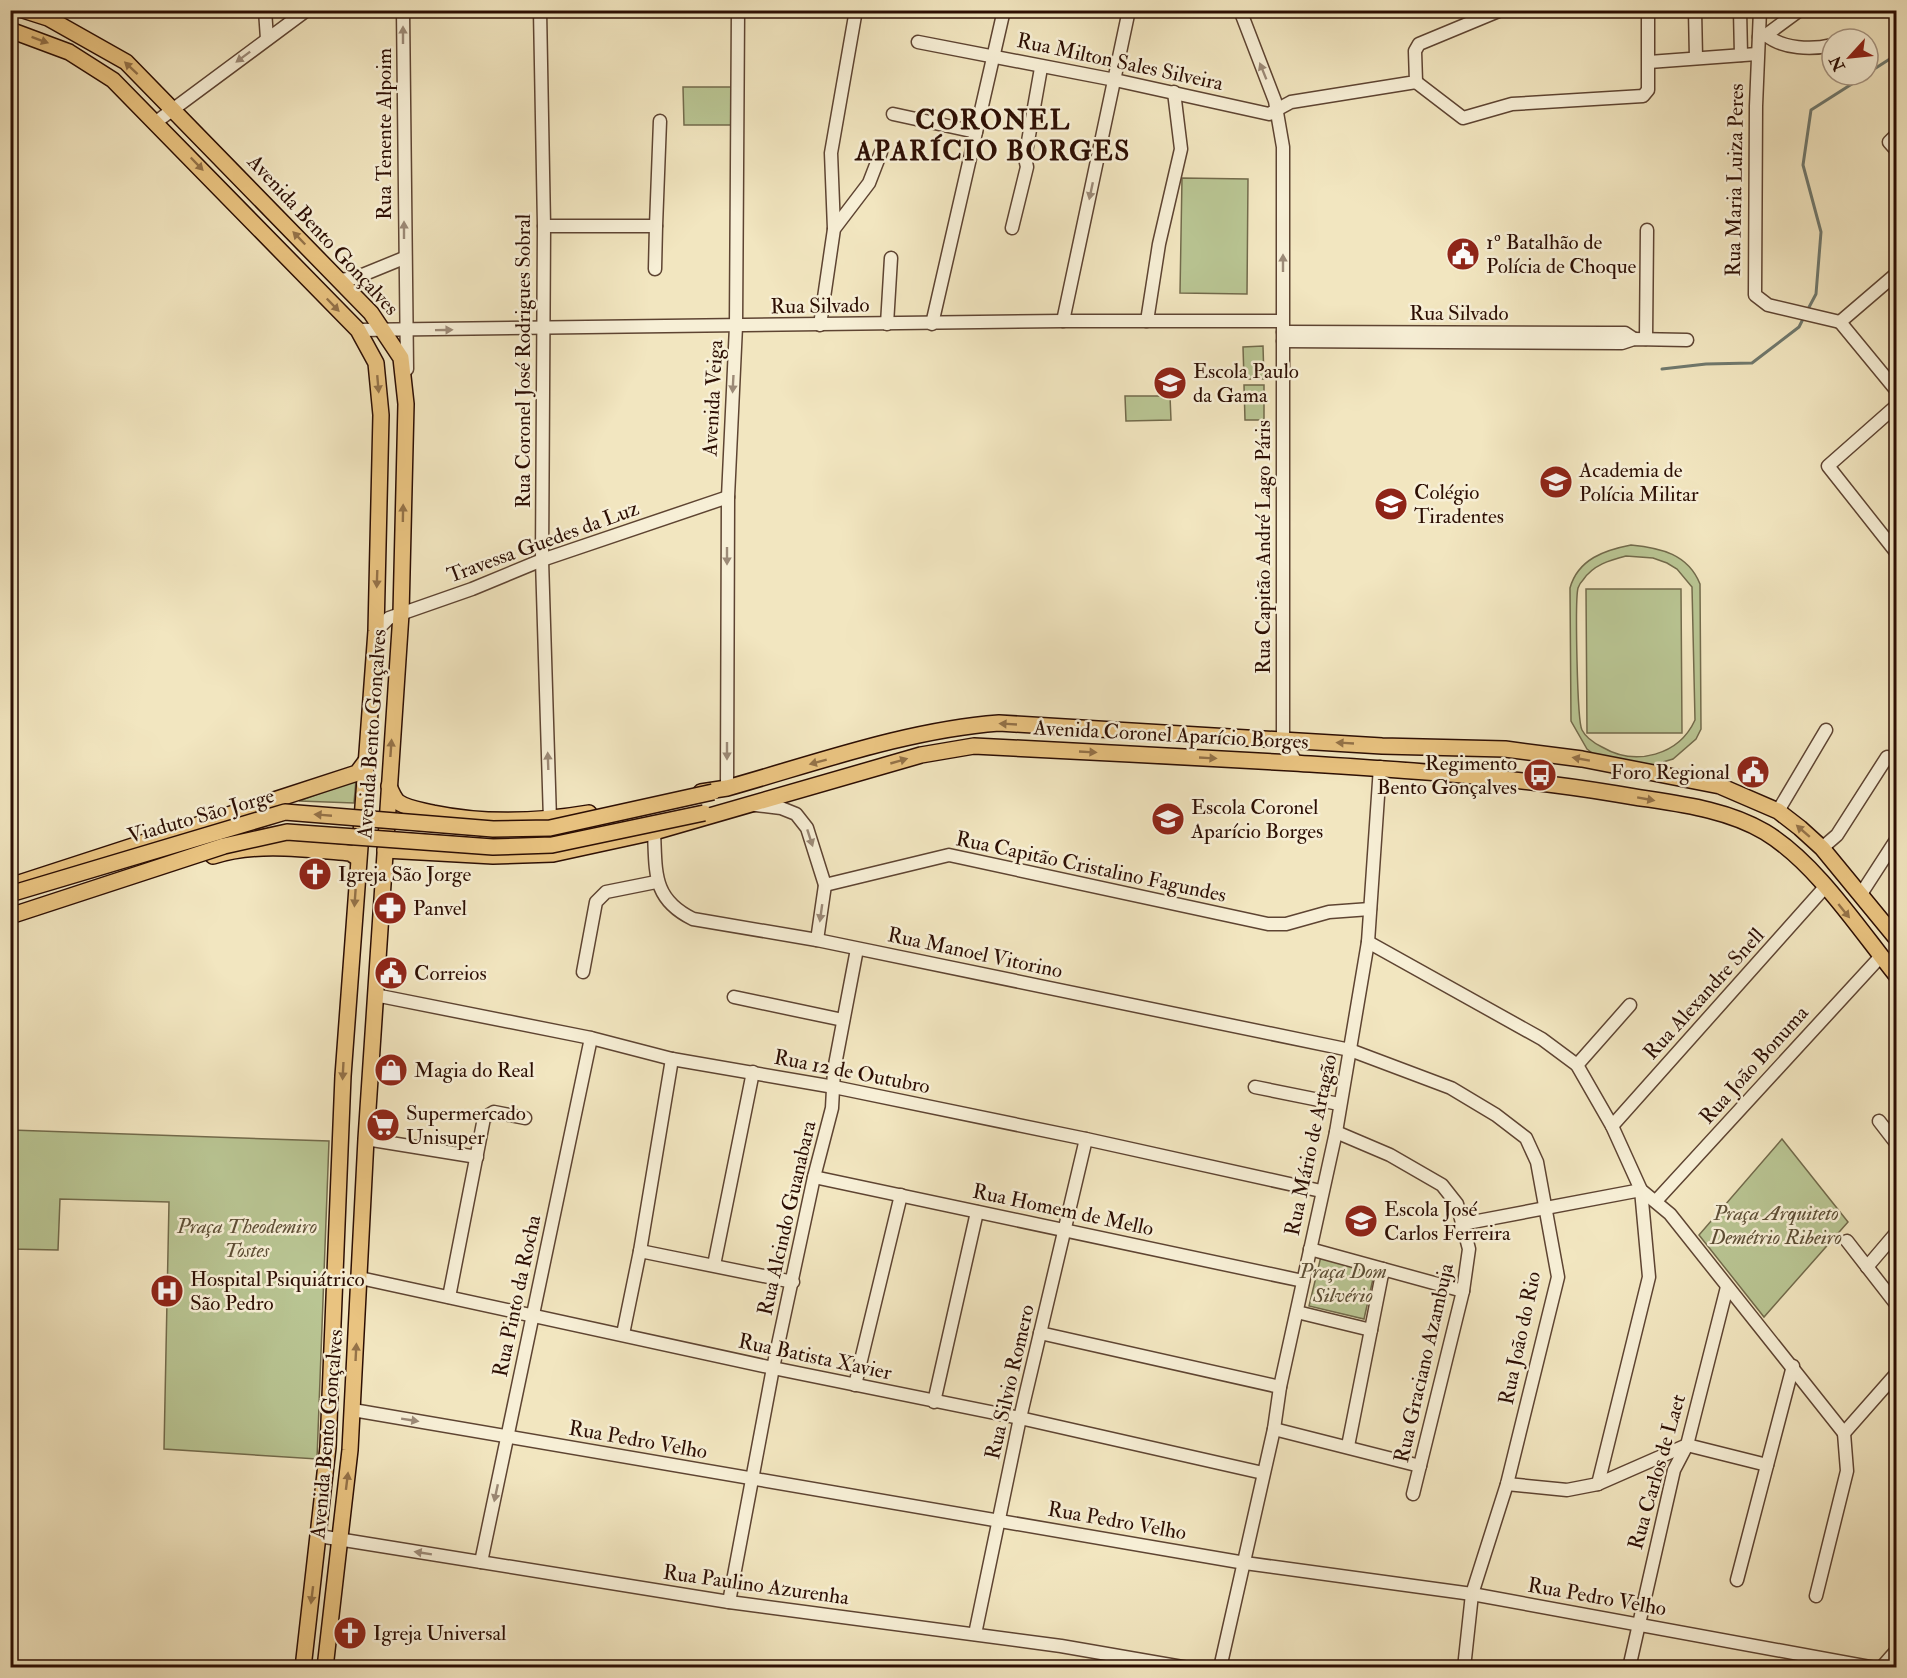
<svg xmlns="http://www.w3.org/2000/svg" width="1907" height="1678" viewBox="0 0 1907 1678" font-family="'IM FELL Double Pica',serif">
<style>
.green{fill:#b9c593;stroke:#726a4b;stroke-width:1.5;fill-rule:evenodd}
.lines{fill:none;stroke-linecap:round;stroke-linejoin:round}
.stream{stroke:#6f786d;stroke-width:3}
.minor-casing{stroke:#5e4432;stroke-width:15}
.major-casing{stroke:#2c0e03;stroke-width:18}
.minor{stroke:#f7efd6;stroke-width:12}
.major{stroke:#e9c380;stroke-width:15}
.major-bridge-casing{stroke:#2c0e03;stroke-width:18;stroke-linecap:butt}
.major-bridge{stroke:#e9c380;stroke-width:15}
.oneway{fill:#9c8a77}
.oneway2{fill:#947248}
.labels{text-anchor:middle;dominant-baseline:central;stroke-width:5;stroke-linejoin:round;paint-order:stroke}
.street-label{font-size:21px;fill:#2c0e03;stroke:#f7efd6}
.poi-label{font-size:21px;fill:#2c0e03;stroke:#f7efd6;text-anchor:start}
.park-label{font-size:21px;font-style:italic;fill:#5d4e35;stroke:#f7efd6}
.district-label{font-size:27px;font-weight:bold;letter-spacing:1.5px;fill:#2c0e03;stroke:#f7efd6}
</style>
<rect width="100%" height="100%" fill="#f2e6c0"/>
<filter id="stains"><feTurbulence type="fractalNoise" baseFrequency=".00333" numOctaves="4"/><feColorMatrix values="0 0 0 0 .2 0 0 0 0 .09 0 0 0 0 .02 0 0 0 .5 -.17"/></filter>
<radialGradient id="worn" r=".72"><stop offset=".6" stop-color="#630" stop-opacity="0"/><stop offset="1" stop-color="#630" stop-opacity=".3"/></radialGradient>
<g class="green">
<polygon points="683,87 732,87 732,125 684,125"/>
<polygon points="1182,178 1248,179 1247,294 1180,293"/>
<polygon points="1263,346 1264,379 1244,379 1243,347"/>
<polygon points="1244,385 1264,385 1264,420 1245,420"/>
<polygon points="1125,396 1170,396 1171,420 1126,421"/>
<path d="M1631,545C1661,548 1688,554 1700,584L1701,729L1696,739L1673,759L1646,767L1596,756L1587,749L1571,721L1570,588C1578,559 1605,550 1631,545ZM1626,556L1653,558L1667,563L1677,569L1692,587L1695,720C1679,755 1636,767 1602,747C1594,743 1586,738 1582,730C1577,721 1575,600 1578,588C1579,585 1581,582 1583,580C1593,565 1610,560 1626,556Z"/>
<polygon points="1586,589 1681,589 1682,733 1587,733"/>
<polygon points="356,780 354,803 299,801"/>
<polygon points="11,1130 329,1141 317,1459 164,1449 169,1202 60,1199 58,1250 11,1249"/>
<polygon points="1782,1139 1848,1222 1764,1317 1699,1235"/>
<polygon points="1323,1248 1377,1261 1364,1319 1309,1306"/>
</g>
<g class="lines">
<g class="stream">
<polyline points="1868,73 1896,55"/>
<polyline points="1807,311 1816,294 1821,232 1803,165 1811,110 1866,75"/>
<polyline points="1662,369 1706,364 1752,363 1799,327 1804,317"/>
</g>
<defs>
<g id="minor">
<polyline points="265,10 267,39"/>
<polyline points="403,10 407,369"/>
<polyline points="540,10 544,226 542,560 550,820"/>
<polyline points="1240,10 1275,101 1283,147 1283,740 1297,764"/>
<polyline points="1695,10 1696,58"/>
<polyline points="1740,10 1741,55"/>
<polyline points="1760,10 1756,106 1755,295 1768,305 1840,322"/>
<path d="M1766,35C1783,49 1812,50 1832,45"/>
<polyline points="1759,37 1766,35 1800,10"/>
<polyline points="918,42 1115,80 1269,114 1291,102 1416,82 1415,51 1419,44 1501,10"/>
<polyline points="1649,62 1757,54"/>
<polyline points="1416,82 1463,118 1512,104 1643,96 1648,90 1648,10"/>
<polyline points="893,114 976,132"/>
<polyline points="156,122 307,10"/>
<polyline points="1896,135 1889,142 1896,150"/>
<polyline points="544,226 656,226 660,121"/>
<polyline points="1012,228 1027,167 1025,158 1041,68"/>
<polyline points="834,229 831,153 856,10"/>
<polyline points="655,269 656,226"/>
<polyline points="340,280 355,278 404,258"/>
<polyline points="1063,321 1129,10"/>
<polyline points="1147,321 1159,244 1181,149 1174,92"/>
<polyline points="1840,322 1896,390"/>
<polyline points="1840,322 1896,274"/>
<polyline points="887,324 891,258"/>
<polyline points="932,324 1004,10"/>
<polyline points="820,325 834,229 869,183 881,152"/>
<polyline points="358,330 1063,321 1282,321"/>
<polyline points="1283,332 1605,333 1625,333 1634,339"/>
<polyline points="1646,339 1647,230"/>
<polyline points="1283,341 1622,343 1634,339 1687,340"/>
<polyline points="1896,406 1828,466 1896,552"/>
<polyline points="376,631 389,618 472,589 542,560 728,497"/>
<polyline points="727,788 728,497 736,326 738,10"/>
<polyline points="755,805 781,808 796,814 807,828 825,885 817,940"/>
<polyline points="1778,811 1826,730"/>
<path d="M654,832C656,872 652,899 693,919L817,940L1350,1050L1451,1088L1496,1115L1526,1138L1537,1162L1558,1277L1507,1484L1472,1594L1464,1668"/>
<polyline points="1822,848 1837,835 1887,757"/>
<polyline points="825,885 949,855 1268,924 1286,924 1329,912 1370,909"/>
<polyline points="1861,894 1896,840"/>
<polyline points="1368,942 1542,1039 1577,1065 1612,1126 1641,1190 1670,1214 1844,1433"/>
<polyline points="583,972 596,902 606,892 656,882"/>
<polyline points="375,995 591,1038 672,1059 834,1087 1086,1139 1321,1191"/>
<polyline points="734,997 843,1020"/>
<polyline points="1577,1065 1630,1005"/>
<polyline points="1255,1087 1339,1104"/>
<polyline points="1879,1121 1896,1143"/>
<polyline points="1612,1126 1825,887"/>
<polyline points="1336,1132 1390,1155 1442,1185 1457,1204 1469,1249 1463,1291 1413,1494"/>
<polyline points="366,1139 477,1157"/>
<polyline points="814,1177 1303,1281"/>
<polyline points="1656,1201 1881,956"/>
<polyline points="1462,1224 1641,1190"/>
<polyline points="1847,1241 1896,1304"/>
<polyline points="1310,1249 1463,1291"/>
<polyline points="640,1251 793,1282"/>
<polyline points="714,1265 753,1072"/>
<polyline points="1867,1267 1896,1233"/>
<polyline points="360,1278 773,1368 1020,1418 1263,1473"/>
<polyline points="449,1297 484,1118 494,1112 525,1118"/>
<polyline points="1297,1312 1371,1330"/>
<polyline points="1040,1333 1280,1387"/>
<polyline points="623,1334 640,1251 672,1059"/>
<polyline points="855,1385 901,1195"/>
<polyline points="934,1402 977,1212"/>
<polyline points="353,1410 1245,1563 1472,1594 1875,1668"/>
<polyline points="1274,1429 1420,1466"/>
<polyline points="1844,1433 1896,1374"/>
<polyline points="1348,1446 1383,1269"/>
<polyline points="1507,1484 1567,1490 1598,1484 1687,1445 1767,1465"/>
<polyline points="1598,1484 1649,1277 1641,1190"/>
<polyline points="319,1536 729,1602 1061,1646 1188,1668"/>
<polyline points="481,1562 591,1038"/>
<polyline points="1737,1580 1793,1366"/>
<polyline points="1816,1596 1847,1471 1844,1433"/>
<polyline points="729,1602 773,1368 814,1177 832,1108 834,1070 857,949"/>
<polyline points="975,1634 1020,1418 1086,1139"/>
<polyline points="1220,1668 1274,1429 1280,1387 1336,1132 1368,942 1380,767"/>
<polyline points="1629,1668 1674,1470 1687,1445 1727,1287"/>
<polyline points="1881,1668 1896,1651"/>
</g>
<g id="major">
<polyline points="23,10 48,18 126,62 371,313 401,358 406,404 401,614 366,1139 350,1450 325,1668"/>
<polyline points="10,30 69,52 113,80 358,330 376,363 381,415 376,631 343,1076 328,1447 303,1668"/>
<path d="M389,786C391,791 394,798 398,802C408,809 421,810 433,813C486,824 536,822 589,813"/>
<path d="M701,792L727,788C816,763 907,730 999,723L1382,746L1505,749L1582,759L1720,786L1778,811L1800,828L1822,848L1896,938"/>
<path d="M385,850L493,856L553,854L654,832L921,755L974,746C1081,751 1187,757 1294,763C1402,770 1509,776 1617,794C1667,803 1721,806 1765,832C1816,863 1859,929 1896,975"/>
<path d="M213,856C256,842 305,849 350,853L358,858"/>
<polyline points="10,886 357,773 366,761"/>
</g>
</defs>
<use href="#minor" class="minor-casing"/>
<use href="#major" class="major-casing"/>
<use href="#minor" class="minor"/>
<use href="#major" class="major"/>
<defs>
<g id="major-bridge">
<polyline points="10,894 285,812 493,829 550,828 713,792"/>
<polyline points="10,916 224,846 287,832 493,847 552,845 704,813"/>
</g>
</defs>
<use href="#major-bridge" class="major-bridge-casing"/>
<use href="#major-bridge" class="major-bridge"/>
</g>
<defs><path id="oneway-solid" d="M-6-.8H1V-3.2L6.5 0L1 3.2V.8H-6Z" transform="scale(1.5)"/></defs>
<g class="oneway">
<use href="#oneway-solid" transform="translate(403 35) rotate(-90)"/>
<use href="#oneway-solid" transform="translate(243 57) rotate(143)"/>
<use href="#oneway-solid" transform="translate(1263 71) rotate(-112)"/>
<use href="#oneway-solid" transform="translate(1091 191) rotate(102)"/>
<use href="#oneway-solid" transform="translate(404 230) rotate(-90)"/>
<use href="#oneway-solid" transform="translate(1283 263) rotate(-90)"/>
<use href="#oneway-solid" transform="translate(444 330) rotate(-1)"/>
<use href="#oneway-solid" transform="translate(733 384) rotate(93)"/>
<use href="#oneway-solid" transform="translate(727 556) rotate(90)"/>
<use href="#oneway-solid" transform="translate(727 751) rotate(90)"/>
<use href="#oneway-solid" transform="translate(548 761) rotate(-92)"/>
<use href="#oneway-solid" transform="translate(810 838) rotate(72)"/>
<use href="#oneway-solid" transform="translate(821 913) rotate(98)"/>
<use href="#oneway-solid" transform="translate(410 1420) rotate(9)"/>
<use href="#oneway-solid" transform="translate(496 1493) rotate(102)"/>
<use href="#oneway-solid" transform="translate(423 1553) rotate(-171)"/>
</g>
<g class="oneway2">
<use href="#oneway-solid" transform="translate(40 40) rotate(20)"/>
<use href="#oneway-solid" transform="translate(131 68) rotate(-137)"/>
<use href="#oneway-solid" transform="translate(197 164) rotate(46)"/>
<use href="#oneway-solid" transform="translate(299 238) rotate(-134)"/>
<use href="#oneway-solid" transform="translate(333 305) rotate(46)"/>
<use href="#oneway-solid" transform="translate(378 384) rotate(85)"/>
<use href="#oneway-solid" transform="translate(403 513) rotate(-89)"/>
<use href="#oneway-solid" transform="translate(377 579) rotate(92)"/>
<use href="#oneway-solid" transform="translate(1008 724) rotate(-177)"/>
<use href="#oneway-solid" transform="translate(1345 743) rotate(-177)"/>
<use href="#oneway-solid" transform="translate(391 748) rotate(-86)"/>
<use href="#oneway-solid" transform="translate(1088 752) rotate(3)"/>
<use href="#oneway-solid" transform="translate(1208 758) rotate(3)"/>
<use href="#oneway-solid" transform="translate(1581 759) rotate(-170)"/>
<use href="#oneway-solid" transform="translate(899 761) rotate(-16)"/>
<use href="#oneway-solid" transform="translate(818 762) rotate(165)"/>
<use href="#oneway-solid" transform="translate(1646 799) rotate(10)"/>
<use href="#oneway-solid" transform="translate(323 815) rotate(-175)"/>
<use href="#oneway-solid" transform="translate(1803 831) rotate(-139)"/>
<use href="#oneway-solid" transform="translate(355 898) rotate(94)"/>
<use href="#oneway-solid" transform="translate(1844 911) rotate(51)"/>
<use href="#oneway-solid" transform="translate(343 1071) rotate(93)"/>
<use href="#oneway-solid" transform="translate(356 1352) rotate(-87)"/>
<use href="#oneway-solid" transform="translate(347 1481) rotate(-83)"/>
<use href="#oneway-solid" transform="translate(312 1595) rotate(97)"/>
</g>
<defs>
<symbol id="civic-disc" viewBox="-11 -11 22 22"><circle r="9.5" fill="#8f2418" stroke="#f7efd6"/><path d="M-.6-6.5H3V-4.5H.6V-3L4-1V1h2V6H-6V1h2V-1L-.6-3ZM-1.2 2.5V6h2.4V2.5Z" fill="#fff"/></symbol>
<symbol id="school-disc" viewBox="-11 -11 22 22"><circle r="9.5" fill="#8f2418" stroke="#f7efd6"/><path d="M0-5L7-2L0 1L-7-2ZM-4 1L0 2.5L4 1V4Q0 6-4 4Z" fill="#fff"/></symbol>
<symbol id="university-disc" viewBox="-11 -11 22 22"><circle r="9.5" fill="#8f2418" stroke="#f7efd6"/><path d="M0-5L7-2L0 1L-7-2ZM-4 1L0 2.5L4 1V4Q0 6-4 4Z" fill="#fff"/></symbol>
<symbol id="bus-disc" viewBox="-11 -11 22 22"><circle r="9.5" fill="#8f2418" stroke="#f7efd6"/><path d="M-5-6H5V4H4V6H2V4H-2V6H-4V4H-5ZM-3.5-4V0h7V-4ZM-3.5 1.2v1.5H-2V1.2ZM2 1.2v1.5H3.5V1.2Z" fill="#fff"/></symbol>
<symbol id="church-disc" viewBox="-11 -11 22 22"><circle r="9.5" fill="#8f2418" stroke="#f7efd6"/><path d="M-1.2-6h2.4v3.5h3.3v2.4h-3.3V6h-2.4V-.1h-3.3v-2.4h3.3Z" fill="#fff"/></symbol>
<symbol id="pharmacy-disc" viewBox="-11 -11 22 22"><circle r="9.5" fill="#8f2418" stroke="#f7efd6"/><path d="M-2-6h4v4h4v4h-4v4h-4v-4h-4v-4h4Z" fill="#fff"/></symbol>
<symbol id="shop-disc" viewBox="-11 -11 22 22"><circle r="9.5" fill="#8f2418" stroke="#f7efd6"/><path d="M-5-2.5h2.3a2.7 3.5 0 0 1 5.4 0H5L5.5 6h-11ZM-1.5-2.5h3a1.5 2.3 0 0 0-3 0Z" fill="#fff"/></symbol>
<symbol id="supermarket-disc" viewBox="-11 -11 22 22"><circle r="9.5" fill="#8f2418" stroke="#f7efd6"/><path d="M-6-5.5h2.5l.6 2H6L4.5 2H-2.5L-4.4-4H-6ZM-1.5 3.2a1.3 1.3 0 1 0 .1 0ZM3 3.2a1.3 1.3 0 1 0 .1 0Z" fill="#fff"/></symbol>
<symbol id="hospital-disc" viewBox="-11 -11 22 22"><circle r="9.5" fill="#8f2418" stroke="#f7efd6"/><path d="M-5-5h3v3.5h4V-5h3V5h-3V1.5h-4V5h-3Z" fill="#fff"/></symbol>
</defs>
<g fill-rule="evenodd">
<use href="#civic-disc" x="1444" y="235" width="38" height="38"/>
<use href="#school-disc" x="1151" y="364" width="38" height="38"/>
<use href="#university-disc" x="1537" y="463" width="38" height="38"/>
<use href="#school-disc" x="1372" y="485" width="38" height="38"/>
<use href="#civic-disc" x="1734" y="753" width="38" height="38"/>
<use href="#bus-disc" x="1521" y="756" width="38" height="38"/>
<use href="#school-disc" x="1149" y="800" width="38" height="38"/>
<use href="#church-disc" x="296" y="855" width="38" height="38"/>
<use href="#pharmacy-disc" x="371" y="889" width="38" height="38"/>
<use href="#civic-disc" x="372" y="954" width="38" height="38"/>
<use href="#shop-disc" x="372" y="1051" width="38" height="38"/>
<use href="#supermarket-disc" x="364" y="1106" width="38" height="38"/>
<use href="#school-disc" x="1342" y="1202" width="38" height="38"/>
<use href="#hospital-disc" x="148" y="1272" width="38" height="38"/>
<use href="#church-disc" x="331" y="1614" width="38" height="38"/>
</g>
<g class="labels">
<g class="street-label">
<text transform="translate(1120 62) rotate(12)">Rua Milton Sales Silveira</text>
<text transform="translate(384 134) rotate(-90)">Rua Tenente Alpoim</text>
<text transform="translate(1735 180) rotate(-89)">Rua Maria Luiza Peres</text>
<text transform="translate(323 235) rotate(47)">Avenida Bento Gonçalves</text>
<text transform="translate(820 306) rotate(-1)">Rua Silvado</text>
<text x="1459" y="313">Rua Silvado</text>
<text transform="translate(523 361) rotate(-90)">Rua Coronel José Rodrigues Sobral</text>
<text transform="translate(713 398) rotate(-87)">Avenida Veiga</text>
<text transform="translate(543 542) rotate(-20)">Travessa Guedes da Luz</text>
<text transform="translate(1263 547) rotate(-90)">Rua Capitão André Lago Páris</text>
<text transform="translate(372 734) rotate(-86)">Avenida Bento Gonçalves</text>
<text transform="translate(1171 735) rotate(3)">Avenida Coronel Aparício Borges</text>
<text transform="translate(201 816) rotate(-16)">Viaduto São Jorge</text>
<text transform="translate(1091 867) rotate(12)">Rua Capitão Cristalino Fagundes</text>
<text transform="translate(975 953) rotate(12)">Rua Manoel Vitorino</text>
<text transform="translate(1704 994) rotate(-48)">Rua Alexandre Snell</text>
<text transform="translate(1754 1065) rotate(-48)">Rua João Bonuma</text>
<text transform="translate(852 1072) rotate(11)">Rua 12 de Outubro</text>
<text transform="translate(1311 1145) rotate(-78)">Rua Mário de Artagão</text>
<text transform="translate(1063 1210) rotate(12)">Rua Homem de Mello</text>
<text transform="translate(787 1218) rotate(-77)">Rua Alcindo Guanabara</text>
<text transform="translate(517 1296) rotate(-78)">Rua Pinto da Rocha</text>
<text transform="translate(1520 1338) rotate(-78)">Rua João do Rio</text>
<text transform="translate(815 1357) rotate(12)">Rua Batista Xavier</text>
<text transform="translate(1424 1363) rotate(-77)">Rua Graciano Azambuja</text>
<text transform="translate(1010 1382) rotate(-77)">Rua Silvio Romero</text>
<text transform="translate(327 1434) rotate(-85)">Avenida Bento Gonçalves</text>
<text transform="translate(638 1440) rotate(10)">Rua Pedro Velho</text>
<text transform="translate(1657 1472) rotate(-74)">Rua Carlos de Laet</text>
<text transform="translate(1117 1521) rotate(10)">Rua Pedro Velho</text>
<text transform="translate(756 1585) rotate(8)">Rua Paulino Azurenha</text>
<text transform="translate(1597 1597) rotate(10)">Rua Pedro Velho</text>
</g>
<g class="poi-label">
<text x="1486" y="242">1º Batalhão de<tspan x="1486" dy="24">Polícia de Choque</tspan></text>
<text x="1193" y="371">Escola Paulo<tspan x="1193" dy="24">da Gama</tspan></text>
<text x="1579" y="470">Academia de<tspan x="1579" dy="24">Polícia Militar</tspan></text>
<text x="1414" y="492">Colégio<tspan x="1414" dy="24">Tiradentes</tspan></text>
<text x="1517" y="763" text-anchor="end">Regimento<tspan x="1517" dy="24">Bento Gonçalves</tspan></text>
<text x="1730" y="772" text-anchor="end">Foro Regional</text>
<text x="1191" y="807">Escola Coronel<tspan x="1191" dy="24">Aparício Borges</tspan></text>
<text x="338" y="874">Igreja São Jorge</text>
<text x="413" y="908">Panvel</text>
<text x="414" y="973">Correios</text>
<text x="414" y="1070">Magia do Real</text>
<text x="406" y="1113">Supermercado<tspan x="406" dy="24">Unisuper</tspan></text>
<text x="1384" y="1209">Escola José<tspan x="1384" dy="24">Carlos Ferreira</tspan></text>
<text x="190" y="1279">Hospital Psiquiátrico<tspan x="190" dy="24">São Pedro</tspan></text>
<text x="373" y="1633">Igreja Universal</text>
</g>
<g class="park-label">
<text x="1776" y="1213">Praça Arquiteto<tspan x="1776" dy="24">Demétrio Ribeiro</tspan></text>
<text x="247" y="1226">Praça Theodemiro<tspan x="247" dy="24">Tostes</tspan></text>
<text x="1343" y="1271">Praça Dom<tspan x="1343" dy="24">Silvério</tspan></text>
</g>
<g class="district-label">
<text x="993" y="120">CORONEL<tspan x="993" dy="31">APARÍCIO BORGES</tspan></text>
</g>
</g>
<rect width="1907" height="1678" fill="none" stroke="#f2e6c0" stroke-width="36"/>
<rect x="12" y="12" width="1883" height="1654" fill="none" stroke="#2c0e03" stroke-width="3"/>
<rect x="18" y="18" width="1871" height="1642" fill="none" stroke="#2c0e03" stroke-width="1.5"/>
<g transform="translate(1850 57) rotate(243)"><circle r="28" fill="#f7efd6" stroke="#a69582" stroke-width="1.5"/>
<path d="M0-4.5L10 22L0 15L-10 22Z" fill="#8f2418"/>
<text y="-9" font-size="16" font-weight="bold" text-anchor="middle" fill="#2c0e03">N</text>
</g>
<rect width="100%" height="100%" filter="url(#stains)"/>
<rect width="100%" height="100%" fill="url(#worn)"/>
</svg>
